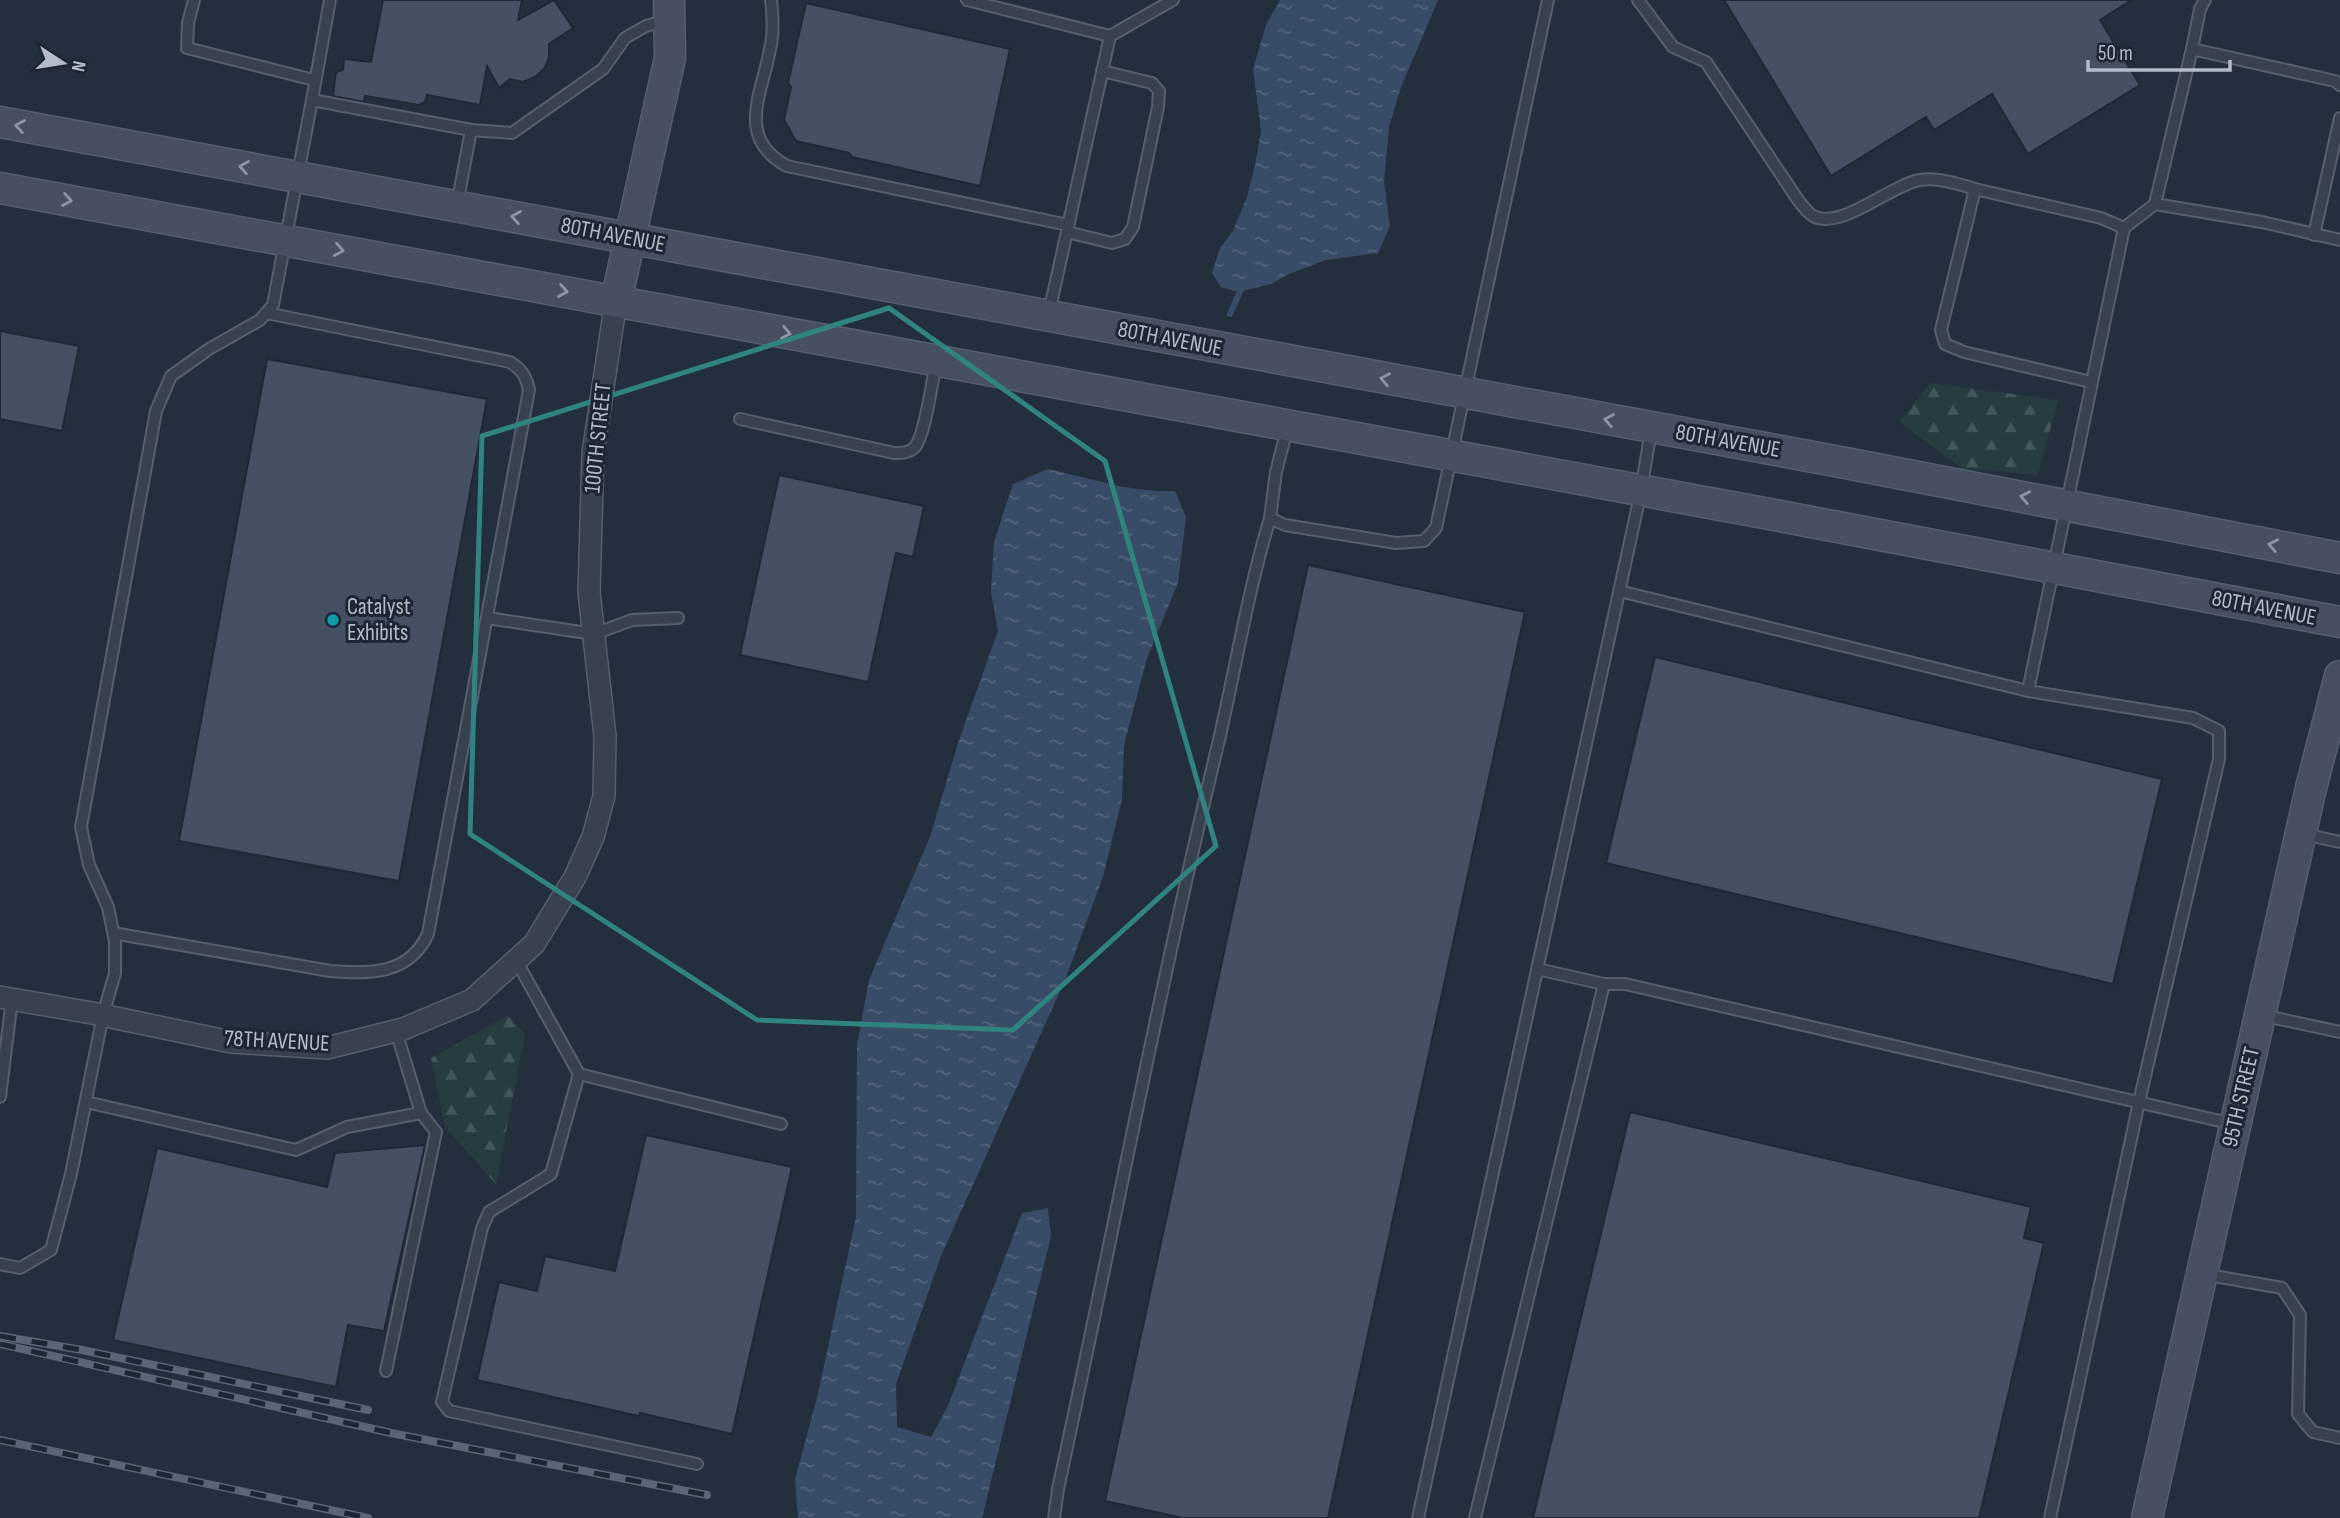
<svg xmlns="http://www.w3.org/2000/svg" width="2340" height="1518" viewBox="0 0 2340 1518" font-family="'Sofia Sans Condensed',sans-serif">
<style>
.forest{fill:url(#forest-firs)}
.water{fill:url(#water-ripples)}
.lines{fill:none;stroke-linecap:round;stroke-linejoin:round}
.stream{stroke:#394c67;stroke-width:6}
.building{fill:#455162;stroke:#1f2835;stroke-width:2}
.lane-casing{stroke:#565f6c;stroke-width:14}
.street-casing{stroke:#565f6c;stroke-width:24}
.secondary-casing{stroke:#565f6c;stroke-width:33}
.lane{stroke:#38414e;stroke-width:10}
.street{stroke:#38414e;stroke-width:21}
.secondary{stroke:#465061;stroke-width:30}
.rail-casing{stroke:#5a6575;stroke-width:8}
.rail{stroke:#1d2633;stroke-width:5;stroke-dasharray:16;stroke-linecap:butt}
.oneway{stroke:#8e96a5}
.marked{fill:none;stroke:#308480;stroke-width:5;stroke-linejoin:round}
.culture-dot{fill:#0f9aa8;stroke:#1d2633;stroke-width:2.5}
.labels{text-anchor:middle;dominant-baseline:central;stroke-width:6;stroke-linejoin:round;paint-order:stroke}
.street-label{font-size:23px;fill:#b4bcc9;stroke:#1d2633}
.poi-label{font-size:23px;fill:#b4bcc9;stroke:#1d2633;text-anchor:start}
</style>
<defs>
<pattern id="forest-firs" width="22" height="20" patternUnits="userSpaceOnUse" patternTransform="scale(1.75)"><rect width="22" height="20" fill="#263c3f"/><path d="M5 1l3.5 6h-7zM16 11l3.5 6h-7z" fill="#435659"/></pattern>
<pattern id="water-ripples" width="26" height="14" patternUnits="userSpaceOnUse" patternTransform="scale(1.75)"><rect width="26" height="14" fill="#394c67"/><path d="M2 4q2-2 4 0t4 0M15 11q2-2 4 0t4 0" fill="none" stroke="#53647b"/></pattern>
</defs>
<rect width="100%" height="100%" fill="#242f3e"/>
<g class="forest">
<polygon points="1930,383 2058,400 2038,475 1961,468 1899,422"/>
<polygon points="508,1015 525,1034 496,1184 445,1127 431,1058"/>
</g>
<g class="water">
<polygon points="1280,0 1438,0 1401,87 1389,127 1384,182 1390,226 1378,253 1325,260 1289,274 1271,284 1238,292 1221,287 1212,273 1220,248 1233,231 1247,197 1255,165 1261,131 1253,69 1266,25"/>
<path d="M1048,469C1090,478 1132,493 1175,491L1186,517L1178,583L1147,658L1124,745L1122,799L1103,877L1065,980L941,1256L896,1384L897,1427L931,1437L947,1408L1022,1213L1048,1208L1051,1236L982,1518H798L795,1479L817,1398L856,1217L857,1044L869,980L930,837L958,743L998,631L991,592L994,542L1013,484Z"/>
</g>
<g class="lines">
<polyline class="stream" points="1230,314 1242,287"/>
</g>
<g class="building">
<polygon points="383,0 522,0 518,20 554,0 573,28 549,44 549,58 544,69 535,77 523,82 510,79 499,88 487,66 480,105 427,95 425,102 419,105 365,96 364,102 333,96 336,72 343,70 344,59 371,62"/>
<polygon points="1724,0 2132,0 2100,20 2140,85 2028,154 1992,94 1934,130 1926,117 1831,176"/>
<polygon points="806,3 1010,49 980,186 852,157 849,153 796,141 784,120 791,87 788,83"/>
<polygon points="0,331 79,346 62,431 0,419"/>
<polygon points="267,359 487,399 399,881 179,841"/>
<polygon points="779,475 924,506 913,557 896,553 868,682 740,655"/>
<polygon points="1308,565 1525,612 1328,1518 1183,1518 1105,1501"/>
<polygon points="1655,657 2162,779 2113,984 1606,863"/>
<polygon points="1630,1112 2031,1207 2024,1238 2044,1243 1979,1518 1533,1518"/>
<polygon points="646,1135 792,1167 732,1434 640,1413 639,1416 477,1380 499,1282 537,1291 545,1256 615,1271"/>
<polygon points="425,1145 384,1331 348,1325 336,1387 113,1340 157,1148 327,1187 335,1153"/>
</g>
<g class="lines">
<defs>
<g id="lane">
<polyline points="194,0 188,23 187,48 314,80"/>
<path d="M771,0C773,17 774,33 770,49C762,94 735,138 787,166L1068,225"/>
<polyline points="967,0 1110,36 1049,313"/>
<path d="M1638,0L1673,47L1706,62L1798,200C1802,205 1808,213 1813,216C1841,231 1892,184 1920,180C1937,177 1959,184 1975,189"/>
<polyline points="1110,36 1173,0"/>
<polyline points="2192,49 2200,9 2205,0"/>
<polyline points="312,100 330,0"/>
<polyline points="2155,204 2192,49 2335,81 2340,85"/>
<polyline points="457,205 471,130 512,133 603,69 625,38 646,26 667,20"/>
<polyline points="1067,232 1112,243 1125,239 1133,227 1158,107 1159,91 1152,83 1102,71"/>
<polyline points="2314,235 2340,118"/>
<polyline points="2091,382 1964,352 1945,344 1941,330 1975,189 2101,218 2124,228"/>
<path d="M740,419L894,453C902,453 909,453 915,447C925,435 932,381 936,364"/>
<polyline points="1287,429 1276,472 1270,518 1285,525 1396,543 1424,541 1436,528 1548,0"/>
<polyline points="1619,591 2028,691 2193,718 2219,731 2219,759 2139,1102 2050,1518"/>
<polyline points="487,618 594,634 632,620 678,618"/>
<polyline points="2028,691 2124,228 2155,204 2262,222 2340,240"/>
<polyline points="2303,834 2340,842"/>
<path d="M113,933L330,971C370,974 409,975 428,934L529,390C526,376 522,370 510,362L266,313"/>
<polyline points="516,960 579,1074 781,1124"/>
<polyline points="1537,969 1604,984"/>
<polyline points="2261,1015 2340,1032"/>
<polyline points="579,1074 551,1174 489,1212 482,1228 442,1402 449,1411 697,1464"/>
<polyline points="0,1097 12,999"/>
<polyline points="86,1102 296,1150 347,1127 421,1113 396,1031"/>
<polyline points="0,1264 20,1268 51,1250 71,1174 103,1015 115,973 115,941 108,907 89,865 81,827 156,411 171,376 209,349 260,320 273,305 312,100 471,130"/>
<polyline points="2203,1274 2282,1288 2300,1315 2298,1414 2313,1432 2340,1438"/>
<polyline points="386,1371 436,1132 421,1113"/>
<path d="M1054,1518L1058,1489C1112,1239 1159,988 1219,740C1236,666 1248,591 1270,518"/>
<polyline points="1418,1518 1641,491 1651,430"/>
<polyline points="1475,1518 1604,984 1625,984 2233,1124"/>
</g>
<polyline id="street" points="0,997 92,1013 231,1042 327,1048 403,1029 472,1000 534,944 575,877 593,837 604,796 605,736 589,592 593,453 616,301"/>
<g id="secondary">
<polyline points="0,122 1835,461 2340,558"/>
<polyline points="0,188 1764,513 2340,622"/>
<polyline points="616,301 670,58 669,0"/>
<polyline points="2147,1518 2311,788 2340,676"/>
</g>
</defs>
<use href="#lane" class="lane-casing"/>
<use href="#street" class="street-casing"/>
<use href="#secondary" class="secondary-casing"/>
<use href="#lane" class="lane"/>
<use href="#street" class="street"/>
<use href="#secondary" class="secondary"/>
<defs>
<g id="rail">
<polyline points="0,1336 82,1350 368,1410"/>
<polyline points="0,1344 391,1433 707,1495"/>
<polyline points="0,1440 368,1518"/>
</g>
</defs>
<use href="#rail" class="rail-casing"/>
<use href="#rail" class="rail"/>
</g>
<defs><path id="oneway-chevron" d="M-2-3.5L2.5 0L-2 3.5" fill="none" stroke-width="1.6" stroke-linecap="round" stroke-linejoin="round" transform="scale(1.75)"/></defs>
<g class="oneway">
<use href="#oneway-chevron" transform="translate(20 126) rotate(-170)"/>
<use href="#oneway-chevron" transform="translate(244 167) rotate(-170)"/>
<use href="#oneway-chevron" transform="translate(67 200) rotate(10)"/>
<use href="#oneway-chevron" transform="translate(516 217) rotate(-170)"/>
<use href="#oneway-chevron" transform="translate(339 250) rotate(10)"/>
<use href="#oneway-chevron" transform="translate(563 291) rotate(10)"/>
<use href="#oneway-chevron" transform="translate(786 333) rotate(11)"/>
<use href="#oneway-chevron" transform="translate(1385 379) rotate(-169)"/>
<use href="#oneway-chevron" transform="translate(1609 420) rotate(-170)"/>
<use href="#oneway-chevron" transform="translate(2025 497) rotate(-169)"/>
<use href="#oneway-chevron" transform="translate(2273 545) rotate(-169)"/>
</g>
<path class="marked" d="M889,308L1105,461L1216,846L1013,1030L757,1020L470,834L482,436Z"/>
<circle class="culture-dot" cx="333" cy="620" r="7"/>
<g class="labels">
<g class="street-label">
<text transform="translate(613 235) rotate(11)">80TH AVENUE</text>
<text transform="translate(1170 339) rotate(11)">80TH AVENUE</text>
<text transform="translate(598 438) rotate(-84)">100TH STREET</text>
<text transform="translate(1728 441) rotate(10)">80TH AVENUE</text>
<text transform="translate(2264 608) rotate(11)">80TH AVENUE</text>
<text transform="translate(277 1041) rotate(3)">78TH AVENUE</text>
<text transform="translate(2241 1097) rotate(-77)">95TH STREET</text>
</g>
<g class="poi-label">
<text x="347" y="607">Catalyst<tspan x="347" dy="26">Exhibits</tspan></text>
</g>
</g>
<g transform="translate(63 63) rotate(102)" stroke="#1d2633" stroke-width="5" paint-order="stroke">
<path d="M0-5L12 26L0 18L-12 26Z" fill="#b4bcc9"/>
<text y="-10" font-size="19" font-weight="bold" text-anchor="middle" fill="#b4bcc9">N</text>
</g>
<path d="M2088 60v10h142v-10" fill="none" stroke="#b4bcc9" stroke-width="3.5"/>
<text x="2098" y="60" font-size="21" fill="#b4bcc9" stroke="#1d2633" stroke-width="5" paint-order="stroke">50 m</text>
</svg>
